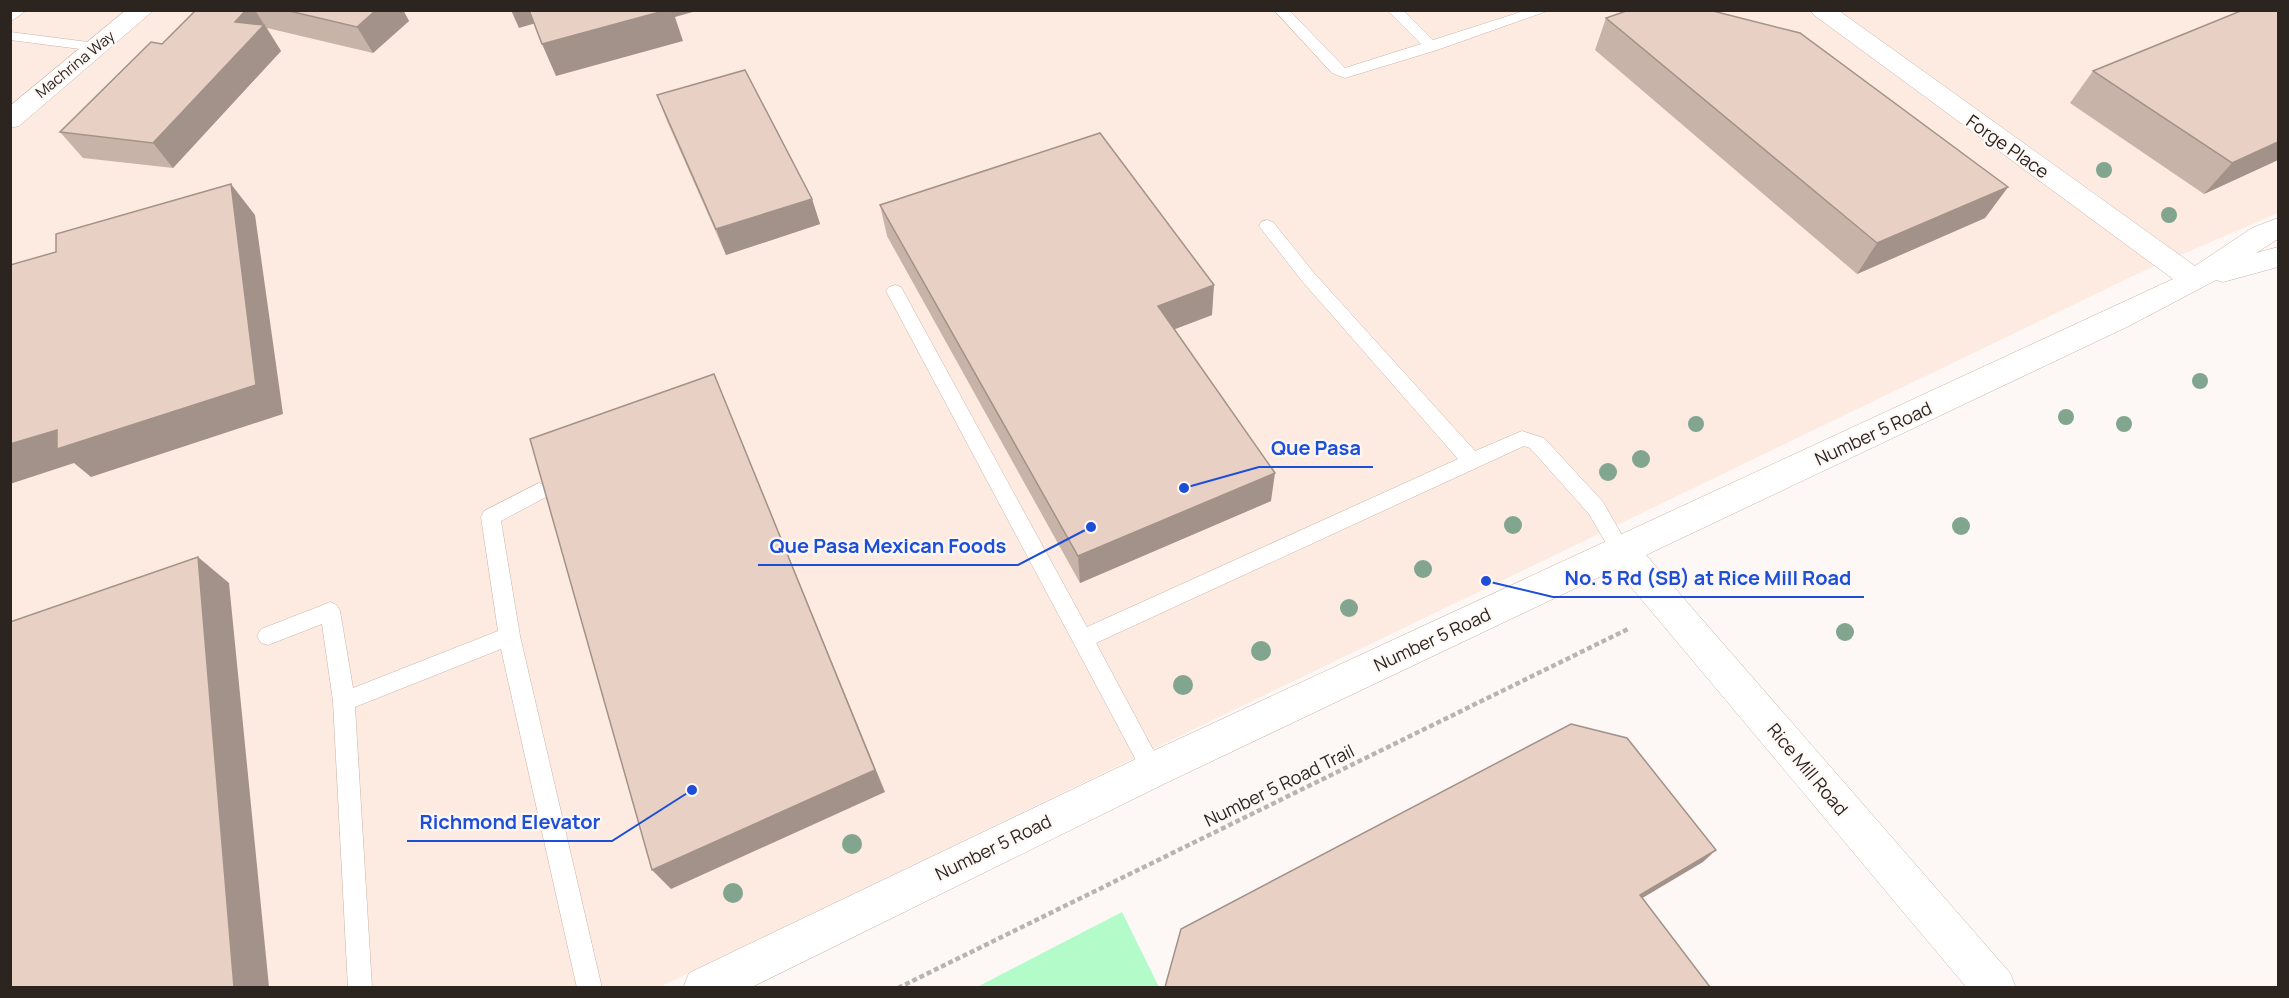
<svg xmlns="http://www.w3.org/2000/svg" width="2289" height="998" viewBox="0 0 2289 998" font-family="Manrope,sans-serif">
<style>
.industrial{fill:#fdebe1}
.green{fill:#b3fbc9}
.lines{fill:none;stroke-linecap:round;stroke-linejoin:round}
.service-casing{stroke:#c9b3a7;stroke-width:1}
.minor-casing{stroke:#c9b3a7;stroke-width:1}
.path{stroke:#bab4b1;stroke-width:4.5;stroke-dasharray:5 3;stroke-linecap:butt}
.service{fill:#fff;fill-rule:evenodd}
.minor{fill:#fff;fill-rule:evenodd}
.tree{fill:#81a58e}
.wall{fill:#c8b3a9}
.shaded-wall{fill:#a29289}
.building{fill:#e8d0c4;stroke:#a29289;stroke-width:1.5}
.labels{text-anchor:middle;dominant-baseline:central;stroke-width:4.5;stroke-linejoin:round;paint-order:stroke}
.far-street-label{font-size:15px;fill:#2c241f;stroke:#fdf8f6}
.street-label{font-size:18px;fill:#2c241f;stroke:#fdf8f6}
.leader{fill:none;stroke:#1d4ed8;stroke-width:2}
.callout-dot{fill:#1d4ed8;stroke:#fdf8f6;stroke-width:2}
.callout-label{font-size:20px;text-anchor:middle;font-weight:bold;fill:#1d4ed8;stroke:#fdf8f6;stroke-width:4.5;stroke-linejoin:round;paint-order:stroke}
</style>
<rect width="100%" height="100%" fill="#fdf8f6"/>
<polygon class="industrial" points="10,11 2278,11 2278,213 2139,273 660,987 11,987"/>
<polygon class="green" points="1122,912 1159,987 977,987"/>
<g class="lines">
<defs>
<g id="service">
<polygon points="27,10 10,22 11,10"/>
<polygon points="1274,10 1289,10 1345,68 1421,44 1387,10 1403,10 1433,40 1527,10 1550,10 1437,50 1345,78 1332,73"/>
<polygon points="10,32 96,43 103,47 96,51 10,40"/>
<polygon points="1267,220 1273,222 1314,273 1475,451 1522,431 1544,438 1603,502 1631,551 1628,557 1621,559 1614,557 1589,514 1530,448 1524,446 1096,643 1164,770 1161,777 1153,781 1145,777 886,291 889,287 895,285 901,287 1087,627 1458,459 1302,281 1259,226 1261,222"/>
<polygon points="539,483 546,485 549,491 546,497 501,521 520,636 602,988 577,988 501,649 355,707 372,988 348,988 333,701 322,624 268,645 261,643 257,636 261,629 323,605 330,602 337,605 340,611 353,688 498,631 481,517 484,511"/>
</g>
<g id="minor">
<polygon points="126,10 154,10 19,126 10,128 10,106"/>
<polygon points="1810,10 1838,10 2195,266 2252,228 2278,218 2278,239 2256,253 2278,247 2278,267 2223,282 2216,280 2129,326 1646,555 2010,973 2016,988 1967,988 1616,569 1166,783 750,988 683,988 689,973 1140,757 2173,279 1814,15"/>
</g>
</defs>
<use href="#service" class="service-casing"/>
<use href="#minor" class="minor-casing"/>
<polyline class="path" points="898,988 1630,628"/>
<use href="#service" class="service"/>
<use href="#minor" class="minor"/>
</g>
<g class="tree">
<circle cx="2104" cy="170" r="8"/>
<circle cx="2169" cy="215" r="8"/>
<circle cx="2200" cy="381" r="8"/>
<circle cx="2066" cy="417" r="8"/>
<circle cx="1696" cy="424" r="8"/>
<circle cx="2124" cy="424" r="8"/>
<circle cx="1641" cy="459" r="9"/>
<circle cx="1608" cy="472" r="9"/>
<circle cx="1513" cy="525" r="9"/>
<circle cx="1961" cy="526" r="9"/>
<circle cx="1423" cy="569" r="9"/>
<circle cx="1349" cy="608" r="9"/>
<circle cx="1845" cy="632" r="9"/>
<circle cx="1261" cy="651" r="10"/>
<circle cx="1183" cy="685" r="10"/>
<circle cx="852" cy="844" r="10"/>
<circle cx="733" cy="893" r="10"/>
</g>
<g class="wall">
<polygon points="196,10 403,10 409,21 373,53 267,28 281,51 173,168 83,158 60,132 162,44"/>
<polygon points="2278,10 2278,160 2204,194 2070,103 2093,71"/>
<polygon points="1606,18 2008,187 1985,218 1857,274 1595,50"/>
<polygon points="657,95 812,199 820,224 726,255 667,121"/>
<polygon points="880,205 1212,315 1174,329 1271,501 1080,583 887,236"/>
</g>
<g class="shaded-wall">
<polygon points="246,10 255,10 281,51 173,168 153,143 235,22"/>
<polygon points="376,10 403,10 409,21 373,53 357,27"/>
<polygon points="511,10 530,10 536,23 519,28"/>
<polygon points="667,10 700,10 675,17 683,41 556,76 542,44"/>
<polygon points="2278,142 2278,160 2204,194 2232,163"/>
<polygon points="231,184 255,215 283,414 91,477 74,463 10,484 10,444 57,430"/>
<polygon points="2008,187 1985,218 1857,274 1877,243"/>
<polygon points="812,199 820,224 726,255 716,229"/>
<polygon points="1214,285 1212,315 1157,336 1158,306"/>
<polygon points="714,374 885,792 671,889 652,870"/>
<polygon points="1275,473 1271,501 1080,583 1078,556"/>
<polygon points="198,557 229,583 269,987 234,987"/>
<polygon points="1716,850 1703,862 1629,906 1640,895"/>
</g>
<g class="building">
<polygon points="196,10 246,10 235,22 264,25 153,143 60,132 151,42 162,44"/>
<polygon points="285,10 376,10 357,27"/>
<polygon points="529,10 667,10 542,44"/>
<polygon points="1629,10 1709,10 1800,33 2008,187 1877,243 1606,18"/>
<polygon points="2243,10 2278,10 2278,142 2232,163 2093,71"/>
<polygon points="745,70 812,199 716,229 657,95"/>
<polygon points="1100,133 1214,285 1158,306 1275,473 1078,556 880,205"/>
<polygon points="231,184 256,385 57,449 57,430 10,444 10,265 56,252 56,234"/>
<polygon points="714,374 875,770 652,870 530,439"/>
<polygon points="198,557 234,987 10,987 10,622"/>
<polygon points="1571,724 1627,738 1716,850 1640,895 1710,987 1165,987 1181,929"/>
</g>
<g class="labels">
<g class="far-street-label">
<text transform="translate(75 64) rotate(-39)">Machrina Way</text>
</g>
<g class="street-label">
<text transform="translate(2008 146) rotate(35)">Forge Place</text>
<text transform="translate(1873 433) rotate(-25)">Number 5 Road</text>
<text transform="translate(1432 639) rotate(-25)">Number 5 Road</text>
<text transform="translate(1808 769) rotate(50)">Rice Mill Road</text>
<text transform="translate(1279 785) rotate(-26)">Number 5 Road Trail</text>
<text transform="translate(993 847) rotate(-26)">Number 5 Road</text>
</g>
</g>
<path class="leader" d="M1184 488L1259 467H1373M1091 527L1018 565H758M1486 581L1553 597H1864M692 790L612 841H407"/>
<g class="callout-dot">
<circle cx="1184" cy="488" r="6"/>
<circle cx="1091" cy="527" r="6"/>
<circle cx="1486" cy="581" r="6"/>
<circle cx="692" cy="790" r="6"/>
</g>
<g class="callout-label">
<text x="1316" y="455">Que Pasa</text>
<text x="888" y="553">Que Pasa Mexican Foods</text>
<text x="1708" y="585">No. 5 Rd (SB) at Rice Mill Road</text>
<text x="510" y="829">Richmond Elevator</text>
</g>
<rect width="2289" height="998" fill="none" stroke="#2c241f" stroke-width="24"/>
</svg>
